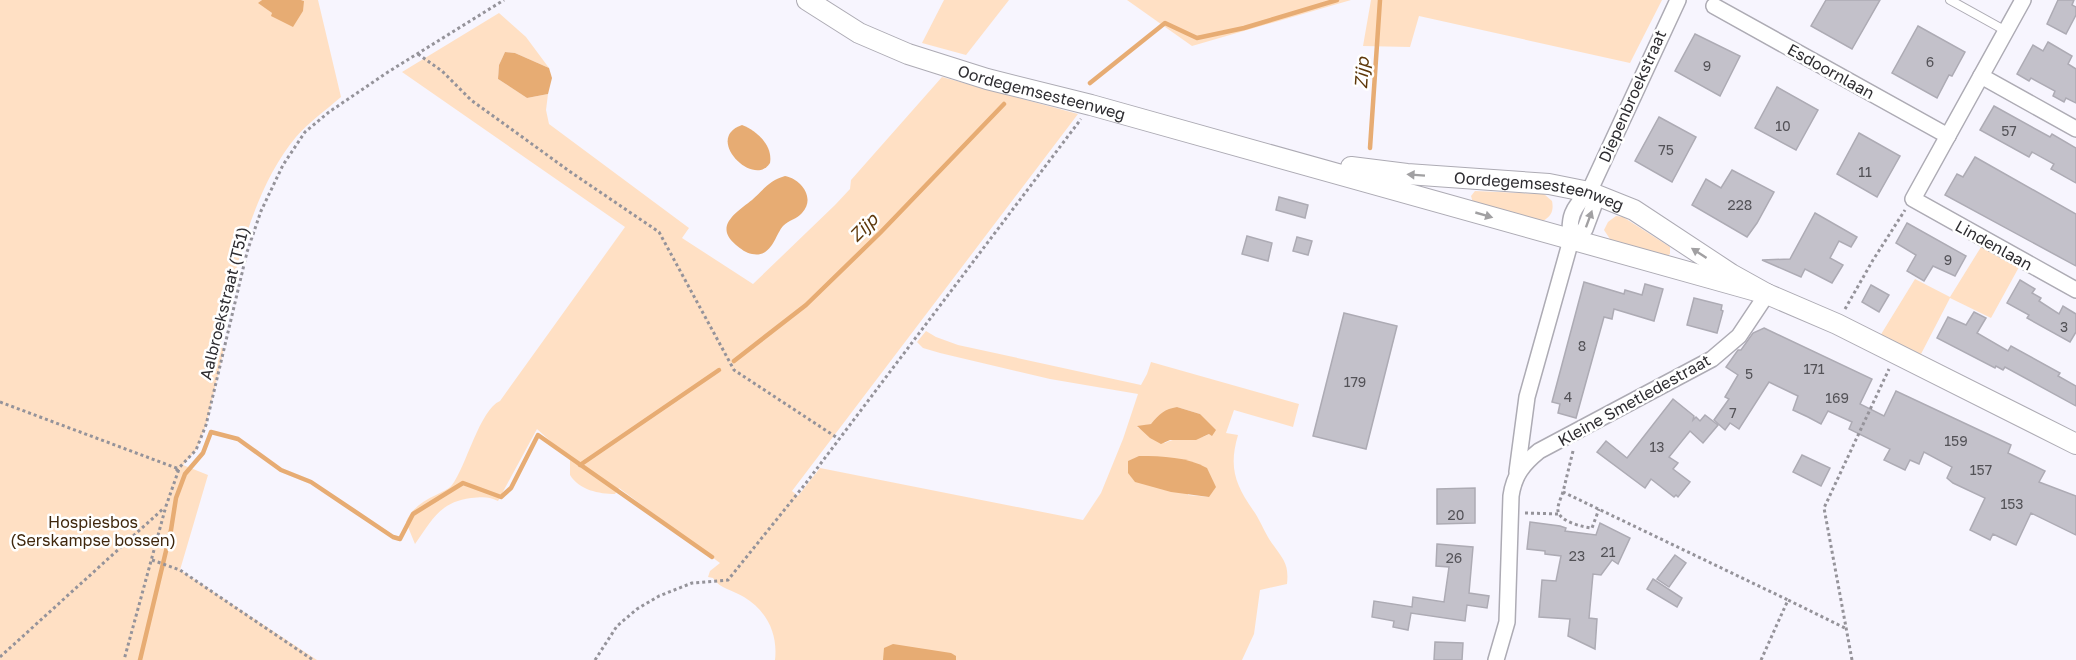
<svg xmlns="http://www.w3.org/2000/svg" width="2076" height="660" viewBox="0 0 2076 660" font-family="'Golos Text',sans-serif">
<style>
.green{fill:#ffe0c4;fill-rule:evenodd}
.water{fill:#e7ac73}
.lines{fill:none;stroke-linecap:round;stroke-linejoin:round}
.stream{stroke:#e7ac73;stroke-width:4.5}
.building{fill:#c3c1ca;stroke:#adabb4;stroke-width:1.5}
.service-casing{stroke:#adabb4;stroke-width:10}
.minor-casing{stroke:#adabb4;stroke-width:18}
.tertiary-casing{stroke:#adabb4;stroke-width:22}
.path{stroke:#95939a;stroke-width:3;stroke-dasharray:3 3;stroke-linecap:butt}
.service{stroke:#fff;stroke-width:8}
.minor{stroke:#fff;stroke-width:15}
.tertiary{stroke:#fff;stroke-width:20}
.oneway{fill:#a1a0a2}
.labels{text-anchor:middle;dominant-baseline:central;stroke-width:5;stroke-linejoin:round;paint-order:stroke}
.number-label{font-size:14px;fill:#535257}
.street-label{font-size:16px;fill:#2e2d31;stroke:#fff}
.park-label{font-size:16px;fill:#3f270d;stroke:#fff}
.water-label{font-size:18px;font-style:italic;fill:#5e380a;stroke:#fff}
</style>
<rect width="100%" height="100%" fill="#f7f5fe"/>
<g class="green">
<path d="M0,0H262L259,3L272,13L304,1L301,0H318L341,97C326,110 309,122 296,137C252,189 231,281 220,347L224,349L206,425L196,450L183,465L208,475L180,570L317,660H0Z"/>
<polygon points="944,0 1009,0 966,55 922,43"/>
<polygon points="1127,0 1351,0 1192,46"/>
<polygon points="1371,0 1662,0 1630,63 1419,16 1410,47 1363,46"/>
<path d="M499,13L526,37L549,68L515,53L505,52L499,65L498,79L527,98L548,94L546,110L549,124L689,228L682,238L753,284L835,205L850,189L851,180L942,77L1078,114L792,491L798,496L820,468L1083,520L1101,493L1123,439L1138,394L1050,379L940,353L923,348L917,342L926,331L936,337L958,345L1141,385L1147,374L1151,362L1299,404L1293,427L1234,410L1226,433L1238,435C1228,469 1236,486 1255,513C1262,524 1266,536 1274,546C1284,560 1289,565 1287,584L1260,590L1254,634L1242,660H775C778,634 767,611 744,597C733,590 720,589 713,578L708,577L710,571L720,563L619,488L615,494C599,494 579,490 570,475V459L537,429L498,501C488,496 482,497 471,498C440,502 432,520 415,544L406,522C411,509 423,501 436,495C441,492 448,490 452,485C466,467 480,409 500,401L625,227L402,72ZM1177,407L1200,414L1209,434C1194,443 1179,435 1165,443L1137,427L1151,424ZM1183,459L1209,497L1188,495Z"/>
<path d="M1475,191L1544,194L1552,201C1554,211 1551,216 1543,221L1473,203L1471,196Z"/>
<polygon points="1616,216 1623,217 1670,247 1670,254 1665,257 1614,245 1604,230 1608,222"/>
<polygon points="1981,247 2019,267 1991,318 1950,298 1921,354 1880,336 1915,279 1950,297"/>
</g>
<g class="water">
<polygon points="262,0 301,0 304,1 303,11 293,27 271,16 272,13 258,3"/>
<polygon points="505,52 515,53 549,68 552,78 548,94 527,98 498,79 499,65"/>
<path d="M742,125C757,131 773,145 770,163C754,189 703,138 742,125Z"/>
<path d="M785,176C801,179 816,198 802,213C797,219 789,220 783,226C775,235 772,258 752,254C746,253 741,249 736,245C713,226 737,212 752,200C763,190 770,180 785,176Z"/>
<path d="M1177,407L1200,414L1216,430L1212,436L1209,434L1196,440H1170L1161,444L1150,438L1137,426L1151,424C1159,414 1165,409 1177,407Z"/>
<path d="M1139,456C1163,456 1187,457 1207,468L1216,487L1209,497L1171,492L1135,482L1128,473V461Z"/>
<polygon points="893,644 951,653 956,656 956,660 883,660 884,648"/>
</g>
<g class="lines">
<g class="stream">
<polyline points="1090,83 1165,23 1197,38 1244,28 1337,0"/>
<polyline points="1370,148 1380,0"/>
<polyline points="734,361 806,305 880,233 1004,104"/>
<polyline points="580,465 719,370"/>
<polyline points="140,660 171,530 176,498 185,474 203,453 211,432 238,439 281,470 311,482 393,537 400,539 413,514 463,483 501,497 511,488 538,435 712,557"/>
</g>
</g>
<g class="building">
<polygon points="1826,0 1880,0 1852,49 1811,26"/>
<polygon points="2058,0 2074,0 2072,5 2076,7 2076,15 2066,34 2047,24"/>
<polygon points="1918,26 1965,52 1952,76 1949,75 1937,98 1892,73"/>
<polygon points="1695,34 1740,56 1720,96 1675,71"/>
<polygon points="2048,42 2072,56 2068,64 2076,69 2076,103 2066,98 2064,102 2053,96 2055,91 2031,78 2029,81 2017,74 2033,45 2043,51"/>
<polygon points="1777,87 1818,110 1796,150 1755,128"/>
<polygon points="1994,106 2050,137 2052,134 2076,148 2076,183 2051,169 2054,164 2032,152 2029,157 1980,130"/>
<polygon points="1659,117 1696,137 1672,182 1635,161"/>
<polygon points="1859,133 1900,156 1877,197 1837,174"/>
<polygon points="1975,157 2076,214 2076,266 1945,195 1957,174 1963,177"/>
<polygon points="1732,170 1774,192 1757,223 1747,237 1692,205 1706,179 1721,188"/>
<polygon points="1279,197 1308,205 1305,218 1276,210"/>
<polygon points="1815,213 1857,237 1851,247 1839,241 1830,258 1843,265 1832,283 1805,269 1801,277 1762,260 1790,259"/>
<polygon points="1907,223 1966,256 1955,276 1933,266 1924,281 1907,271 1916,255 1896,243"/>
<polygon points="1247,236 1272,243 1268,261 1242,254"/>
<polygon points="1297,237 1312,241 1308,255 1293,251"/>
<polygon points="2020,280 2035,289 2032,293 2041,298 2039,301 2059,314 2063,306 2076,314 2076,332 2070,342 2027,318 2029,315 2007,303"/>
<polygon points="1584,282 1624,294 1625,290 1642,295 1645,284 1663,289 1654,321 1614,309 1612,319 1604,317 1576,418 1558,413 1560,404 1552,402"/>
<polygon points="1871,285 1889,295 1879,312 1862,302"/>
<polygon points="1694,298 1722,305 1721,310 1723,311 1717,333 1687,325"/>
<polygon points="1974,312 1986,318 1977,333 2008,351 2011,346 2060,373 2058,376 2076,386 2076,406 2005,367 2003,370 1996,366 1995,368 1937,338 1948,317 1966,325"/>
<polygon points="1344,313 1397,326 1366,449 1313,436"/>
<polygon points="1764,328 1872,379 1860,404 1884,416 1896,391 2011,445 2008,453 2045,471 2039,482 2076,496 2076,535 2031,513 2016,545 1993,534 1990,540 1970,530 1985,498 1953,483 1947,478 1952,467 1924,452 1919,464 1910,460 1905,470 1884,460 1890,449 1849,429 1852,422 1828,411 1821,424 1808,417 1793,410 1798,396 1769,382 1739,429 1730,423 1725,430 1714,420 1729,399 1725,397 1738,375 1726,367 1738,350 1741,350 1753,333"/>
<polygon points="1673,399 1694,416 1693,420 1696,417 1700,421 1705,415 1718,425 1703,443 1690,431 1669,457 1678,463 1673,469 1690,482 1678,497 1676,495 1674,497 1651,479 1645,488 1597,452 1606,441 1627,458"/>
<polygon points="1802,455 1830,468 1821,486 1793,472"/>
<polygon points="1475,488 1475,523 1437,524 1437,489"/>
<polygon points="1530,522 1560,526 1566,528 1565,531 1596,535 1600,523 1630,538 1618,564 1612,560 1601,575 1593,574 1589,618 1597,619 1595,649 1568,636 1570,619 1539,617 1542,580 1556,581 1561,556 1545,554 1545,551 1527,549"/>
<polygon points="1437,544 1473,547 1469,593 1489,596 1487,608 1467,605 1465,621 1411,613 1408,630 1393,627 1394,621 1372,617 1374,601 1412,607 1413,597 1444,602 1449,567 1436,566"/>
<polygon points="1675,555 1686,563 1669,587 1657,579"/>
<polygon points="1653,579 1682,598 1677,607 1647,589"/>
<polygon points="1435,642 1463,643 1462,660 1434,660"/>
</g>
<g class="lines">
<defs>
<polyline id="service" points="1950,0 2006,31"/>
<g id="minor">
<polyline points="2023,0 1913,199 2076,290"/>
<polyline points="1714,6 1948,136"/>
<polyline points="1981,76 2076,129"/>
<polyline points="1571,240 1585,229 1594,205 1589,192"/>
<path d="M1517,472L1527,397L1571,240C1568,218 1572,208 1589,192L1678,0"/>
<path d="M1496,660L1507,622L1511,496C1514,475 1523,464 1539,451L1712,359L1739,336L1767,294"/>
</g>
<g id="tertiary">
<path id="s1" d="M807,0L859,33L908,54L987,79L1091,105L1767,294"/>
<path id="s2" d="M1351,167L1407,174L1549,184L1589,192L1634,210L1731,274L1767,294L1837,324L2076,444"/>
</g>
</defs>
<use href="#service" class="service-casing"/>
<use href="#minor" class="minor-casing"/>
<use href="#tertiary" class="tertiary-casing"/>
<g class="path">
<polyline points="418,54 442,71 471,100 572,173 659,232 734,370 839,439"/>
<polyline points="1845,309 1873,260 1905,210"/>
<polyline points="0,402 179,469 166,506 124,660"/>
<polyline points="1573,451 1563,492 1788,600"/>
<polyline points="176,471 196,450 206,425 247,252 261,211 283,165 305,132 329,112 388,72 504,0"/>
<path d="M1563,492C1561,498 1557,506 1558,511C1560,522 1583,527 1592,528L1599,509"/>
<polyline points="1525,513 1559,514"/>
<polyline points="152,560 180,570 313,660"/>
<polyline points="0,657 164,508"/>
<polyline points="595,660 617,626 637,609 659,596 692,583 728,580 806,483 1081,119"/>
<polyline points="1761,660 1788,600 1845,628"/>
<polyline points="1852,660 1824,508 1889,369"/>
</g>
<use href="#service" class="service"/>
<use href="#minor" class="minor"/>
<use href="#tertiary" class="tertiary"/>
</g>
<defs><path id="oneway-solid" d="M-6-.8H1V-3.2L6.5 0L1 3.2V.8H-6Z" transform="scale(1.5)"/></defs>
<g class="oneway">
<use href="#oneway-solid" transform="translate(1416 175) rotate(-176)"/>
<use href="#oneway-solid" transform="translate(1484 215) rotate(16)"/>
<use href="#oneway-solid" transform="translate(1589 219) rotate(-70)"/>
<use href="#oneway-solid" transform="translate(1699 253) rotate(-147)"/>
</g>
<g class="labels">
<g class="number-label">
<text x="1930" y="61">6</text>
<text x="1707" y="65">9</text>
<text x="1783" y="125">10</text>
<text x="2009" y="130">57</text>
<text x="1666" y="149">75</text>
<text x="1865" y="171">11</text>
<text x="1740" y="204">228</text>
<text x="1948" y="259">9</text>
<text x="2064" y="326">3</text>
<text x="1582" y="345">8</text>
<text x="1814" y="368">171</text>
<text x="1749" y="373">5</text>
<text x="1355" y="381">179</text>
<text x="1568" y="396">4</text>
<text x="1837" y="397">169</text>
<text x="1733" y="412">7</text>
<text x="1956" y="440">159</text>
<text x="1657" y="446">13</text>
<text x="1981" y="469">157</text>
<text x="2012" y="503">153</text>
<text x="1456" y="514">20</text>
<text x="1608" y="551">21</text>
<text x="1577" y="555">23</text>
<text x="1454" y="557">26</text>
</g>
<g class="street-label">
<text transform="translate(1831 71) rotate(29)">Esdoornlaan</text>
<text stroke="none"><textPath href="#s1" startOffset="254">Oordegemsesteenweg</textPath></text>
<text transform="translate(1632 96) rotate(-66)">Diepenbroekstraat</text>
<text stroke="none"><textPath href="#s2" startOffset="190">Oordegemsesteenweg</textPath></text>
<text transform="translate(1994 245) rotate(29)">Lindenlaan</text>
<text transform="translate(224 303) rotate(-76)">Aalbroekstraat (T51)</text>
<text transform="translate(1634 400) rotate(-29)">Kleine Smetledestraat</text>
</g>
<g class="park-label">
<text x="93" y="522">Hospiesbos<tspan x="93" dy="18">(Serskampse bossen)</tspan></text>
</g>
<g class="water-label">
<text transform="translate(1361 73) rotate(-86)">Zijp</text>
<text transform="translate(863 227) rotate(-45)">Zijp</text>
</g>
</g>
</svg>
